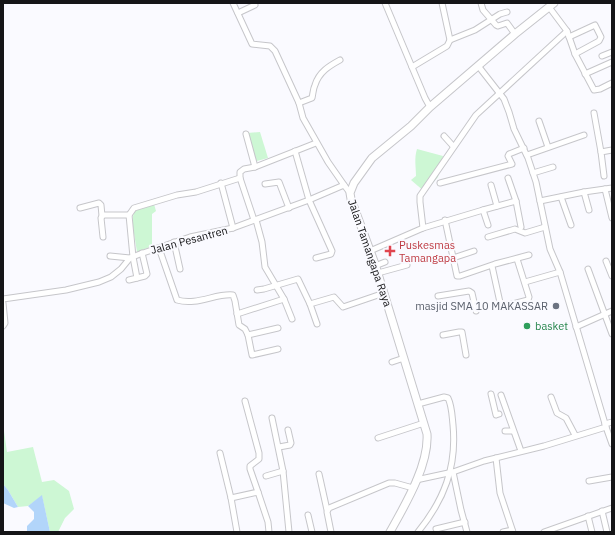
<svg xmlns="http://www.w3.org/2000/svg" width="615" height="535" viewBox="0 0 615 535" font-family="'IBM Plex Sans',sans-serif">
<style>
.green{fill:#cdf7d4}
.water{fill:#b2d5fa}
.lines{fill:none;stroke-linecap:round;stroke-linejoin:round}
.minor-casing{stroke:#c6c6ca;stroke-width:7}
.major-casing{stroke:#c6c6ca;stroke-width:9}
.minor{stroke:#fff;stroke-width:5}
.major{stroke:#fff;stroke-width:7}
.health-dot{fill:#e0444e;stroke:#fafaff;stroke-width:1.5}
.worship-dot{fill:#6b7280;stroke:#fafaff;stroke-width:1.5}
.leisure-dot{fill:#2e9e5b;stroke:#fafaff;stroke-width:1.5}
.labels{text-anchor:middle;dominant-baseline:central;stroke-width:4;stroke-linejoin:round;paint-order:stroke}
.street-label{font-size:11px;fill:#151517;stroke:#fafaff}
.health-label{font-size:11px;fill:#be3a42;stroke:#fafaff;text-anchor:start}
.worship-label{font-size:11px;fill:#5b616d;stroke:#fafaff;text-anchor:end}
.leisure-label{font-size:11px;fill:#27864d;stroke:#fafaff;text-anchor:start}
</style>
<rect width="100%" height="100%" fill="#fafaff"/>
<g class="green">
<polygon points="260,132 268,158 253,162 247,133"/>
<path d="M417,149L443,156L438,177L425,192L411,180L416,176C416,167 414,158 417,149Z"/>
<polygon points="154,204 156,211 152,214 152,246 137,252 132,221 134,212 139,208"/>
<polygon points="3,424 7,452 33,447 42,482 54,480 69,491 74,509 65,518 58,532 50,532 42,496 28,506 18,507 8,490 3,484"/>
</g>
<g class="water">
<polygon points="3,484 8,490 18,507 14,508 3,503"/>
<polygon points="42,495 50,532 27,532 27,526 34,519 34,512 28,506"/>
</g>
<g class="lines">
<defs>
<g id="minor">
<polyline points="233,3 252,44 270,46 275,51 299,103 303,118 328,162 344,185"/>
<polyline points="385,3 425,98 430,107"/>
<polyline points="442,3 450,40"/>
<polyline points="481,3 483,10 496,25 498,26 507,23 515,34"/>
<polyline points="238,13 255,5"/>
<polyline points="567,31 575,54 594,90 600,89 612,83"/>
<polyline points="569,37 595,25 601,37 599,41 575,54"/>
<polyline points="602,56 612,52"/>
<polyline points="412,67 447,46 450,40 475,30 500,14 507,12"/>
<polyline points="479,67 504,99 509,112 514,129 528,158 536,182 550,249 560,272 606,427 612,444"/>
<polyline points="585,74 612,62"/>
<path d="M299,103L312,98C313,94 313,89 315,85C319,72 329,66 340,60"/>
<polyline points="594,113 601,152"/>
<polyline points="539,121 548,147"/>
<polyline points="246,134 255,167"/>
<polyline points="444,136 453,146"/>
<polyline points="295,151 309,200 332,251 331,254 316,258"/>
<polyline points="527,155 584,135"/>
<polyline points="533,173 553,167"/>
<polyline points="604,176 601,152 612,150"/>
<polyline points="508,178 516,201"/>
<polyline points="221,183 233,228"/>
<polyline points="440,183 512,164 508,156 509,154 524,148"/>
<polyline points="265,184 279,182 289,208"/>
<polyline points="491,185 497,206"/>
<polyline points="605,189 612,218"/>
<polyline points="584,192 612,188"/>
<polyline points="561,197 571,225"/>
<polyline points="540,201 584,192 589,210"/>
<polyline points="80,208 99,203 101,205 102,216"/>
<polyline points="483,210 516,201 521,227"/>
<polyline points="254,220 240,178 240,172 244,169 255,167 316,143"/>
<polyline points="445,220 457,276 460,276 495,264 529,255"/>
<polyline points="423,228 420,202 420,196 476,115 567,31 549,7"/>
<polyline points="103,237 101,218 103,215 129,215"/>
<polyline points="488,237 515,229 525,233 545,227"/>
<polyline points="174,242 180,269"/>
<path d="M159,248L177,300C197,306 216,293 233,295L235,301L239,325L245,329L248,335L278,328"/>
<polyline points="370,251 423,228 483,210 488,225"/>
<polyline points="110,256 130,258"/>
<polyline points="453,258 474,251"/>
<polyline points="606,261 612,276"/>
<polyline points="375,266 385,262"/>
<polyline points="492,266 501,307 528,300 529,297 517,259"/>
<polyline points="588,269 612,334"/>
<polyline points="378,273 407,265"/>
<polyline points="137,278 145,276 147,274 142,253"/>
<polyline points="129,280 137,278 133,257 129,215 134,208 177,195 196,192 240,178"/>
<polyline points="525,282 560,272"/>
<polyline points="257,290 264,289 298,279 310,304 334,297 343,307 384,293"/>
<polyline points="438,296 469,291 472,293 476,311"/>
<polyline points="3,299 66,290 99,282 111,277 121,269 130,258 140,254 190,237 233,228 309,200 344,185 350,193"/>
<polyline points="284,299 292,319"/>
<polyline points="3,303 5,323 3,326"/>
<polyline points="310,304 317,324"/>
<polyline points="237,314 284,299 265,267 262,242 256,220"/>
<polyline points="576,327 612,311"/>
<polyline points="248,335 252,355 278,349"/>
<polyline points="443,335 459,332 462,332 466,355"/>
<polyline points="392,362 404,358"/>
<polyline points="491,394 496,415 499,414"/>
<polyline points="501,395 521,451"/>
<polyline points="551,397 557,413 566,418 575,435"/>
<polyline points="245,401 259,453 259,459 250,466 250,469 258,492"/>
<path d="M418,404L444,397L448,398C452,406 452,416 453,425C457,467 444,500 418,532"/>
<polyline points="272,418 283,471 289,532"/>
<polyline points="605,424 612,422"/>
<polyline points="505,431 513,431"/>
<polyline points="378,438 424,423"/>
<polyline points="279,447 290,445 291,443 288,430"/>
<polyline points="220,453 231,498"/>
<polyline points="496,458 500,493 513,532"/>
<polyline points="453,472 461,510 467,532"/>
<polyline points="319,474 327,510"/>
<polyline points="266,476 283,471"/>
<polyline points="416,480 453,472 484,461 544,446 606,427"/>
<polyline points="589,481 612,477"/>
<polyline points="602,511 607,532"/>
<polyline points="308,515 312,532"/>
<polyline points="588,516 592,532"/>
<polyline points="436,529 465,522"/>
<polyline points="237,532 231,498 258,492 268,522 269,532"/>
<polyline points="331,532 327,512 329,508 389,483 395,483 413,488"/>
<polyline points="503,532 512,530"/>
<polyline points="544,532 612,508"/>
</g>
<path id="major" d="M390,532C405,505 429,465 427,434L375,264L351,199L350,193L354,183L372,158L411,126L430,107L515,34L554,3"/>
</defs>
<use href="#minor" class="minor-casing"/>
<use href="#major" class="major-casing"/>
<use href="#minor" class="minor"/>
<use href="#major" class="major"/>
</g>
<path class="health-dot" d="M388 245h4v4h4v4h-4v4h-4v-4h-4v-4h4z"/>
<circle class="worship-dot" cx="556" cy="306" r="4"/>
<circle class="leisure-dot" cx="527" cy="326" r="4"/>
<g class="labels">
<g class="street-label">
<text transform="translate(189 240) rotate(-15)">Jalan Pesantren</text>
<text transform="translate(370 253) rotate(71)">Jalan Tamangapa Raya</text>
</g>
<g class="health-label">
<text x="399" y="245">Puskesmas<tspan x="399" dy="13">Tamangapa</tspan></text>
</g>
<g class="worship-label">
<text x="548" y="306">masjid SMA 10 MAKASSAR</text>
</g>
<g class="leisure-label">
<text x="535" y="326">basket</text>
</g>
</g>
<rect width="615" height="535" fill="none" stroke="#151517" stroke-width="8"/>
</svg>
